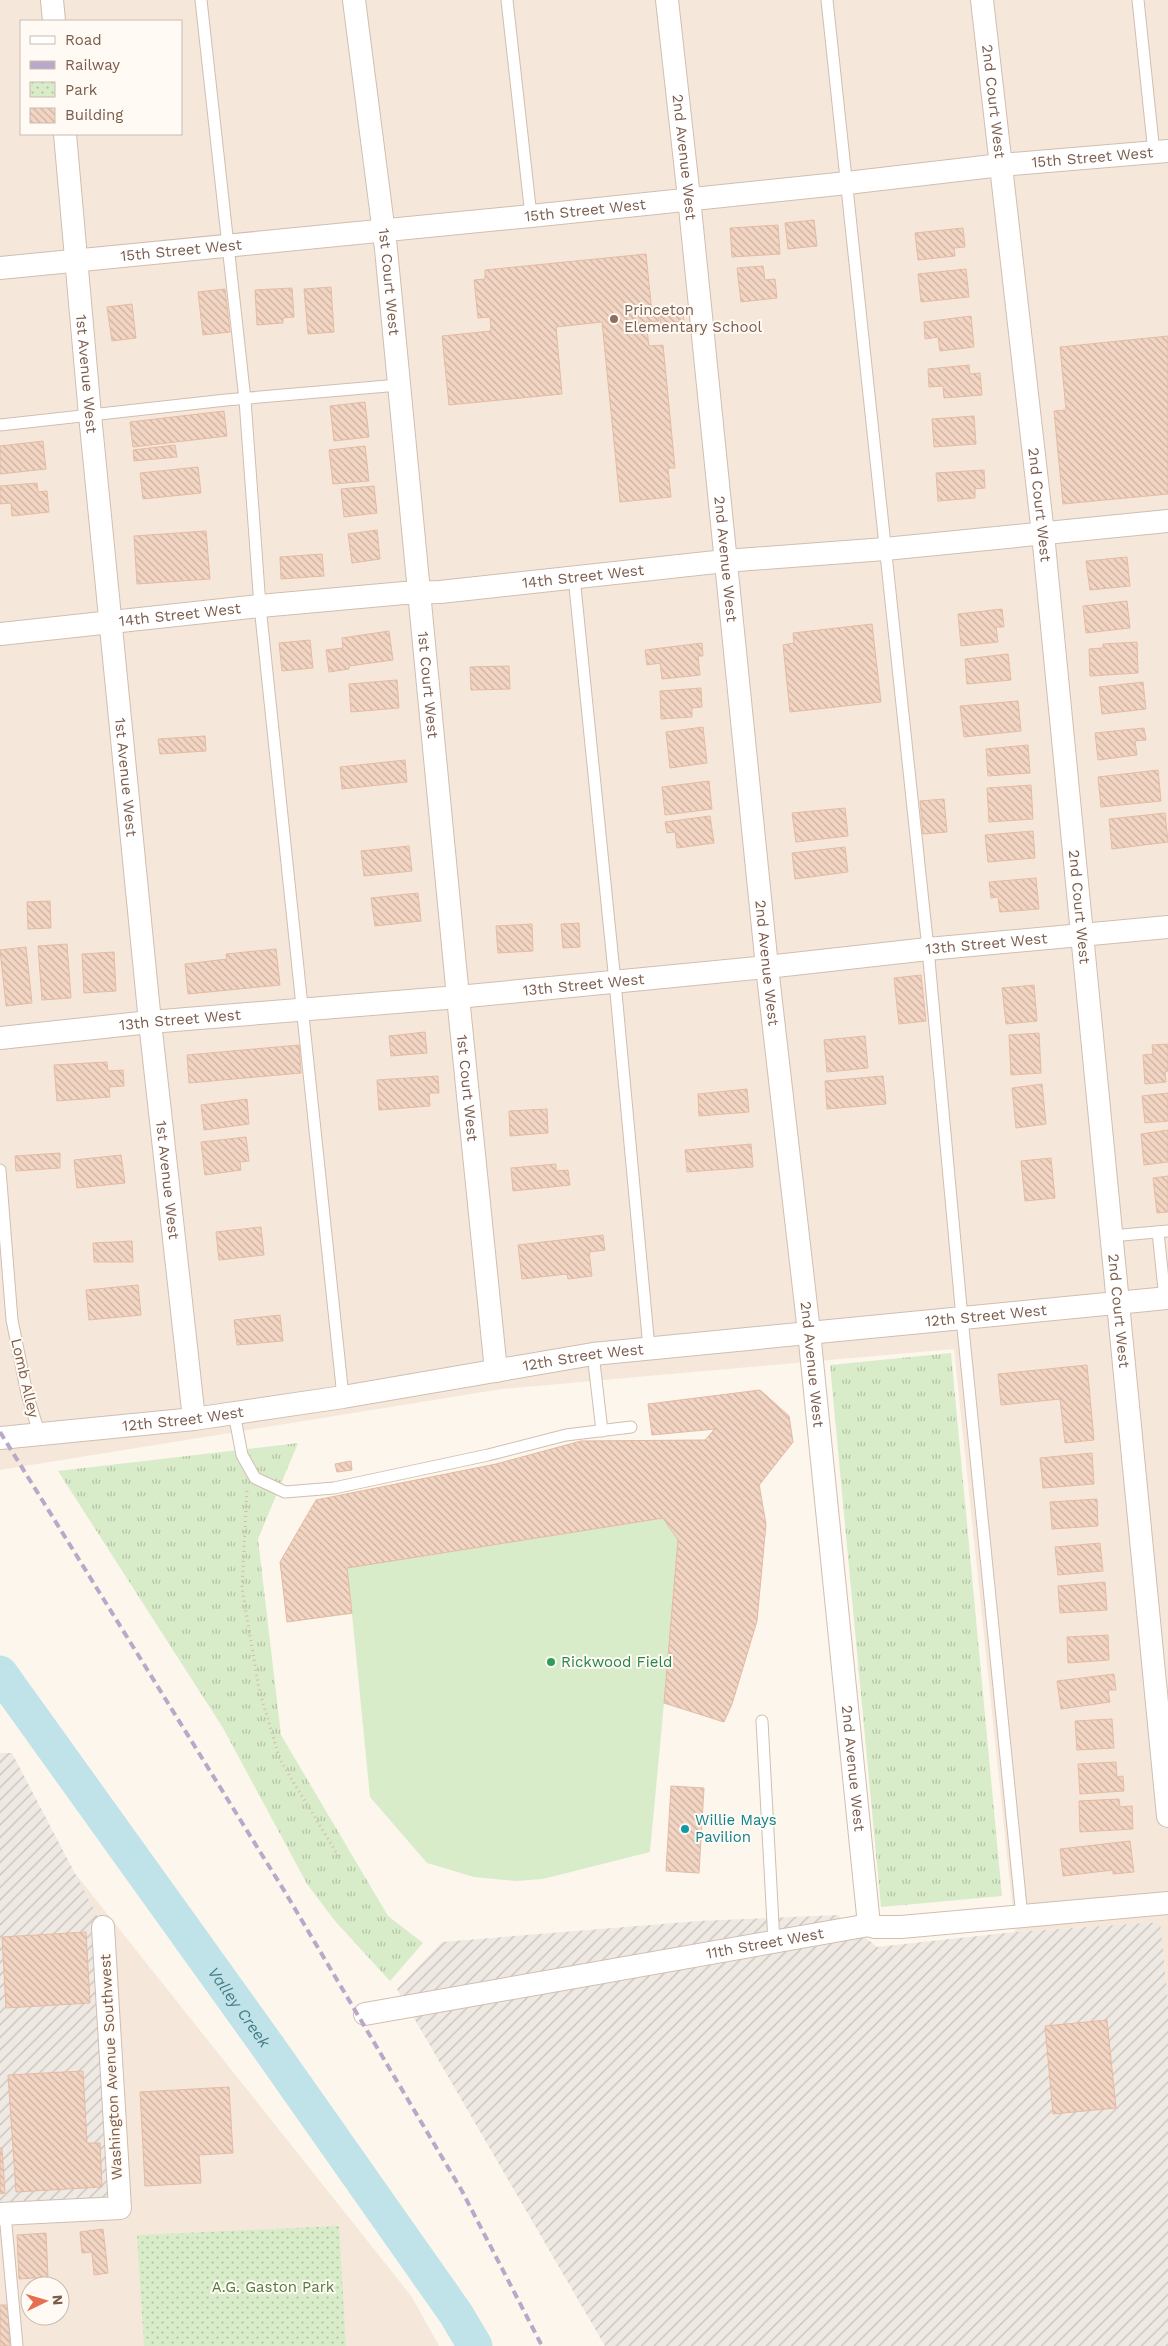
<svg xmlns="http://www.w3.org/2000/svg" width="1168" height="2346" viewBox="0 0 1168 2346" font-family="'Work Sans',sans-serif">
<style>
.residential{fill:#f5e8da;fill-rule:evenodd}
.industrial{fill:url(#industrial-furrows)}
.grass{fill:url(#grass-tufts)}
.park{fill:url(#park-dots)}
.pitch{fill:#d8ecc9}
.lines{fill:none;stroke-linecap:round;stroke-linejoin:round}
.river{stroke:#bfe3e8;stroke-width:35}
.building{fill:url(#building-back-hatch);stroke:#e6bba3}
.lane-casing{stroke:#d1beb0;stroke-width:13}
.street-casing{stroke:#d1beb0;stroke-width:24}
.path{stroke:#d9b8a5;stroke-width:3;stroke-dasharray:1 4;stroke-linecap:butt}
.lane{stroke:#fff;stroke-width:11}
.street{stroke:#fff;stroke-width:22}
.rail{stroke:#b9a8c9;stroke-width:4;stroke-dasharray:8 5;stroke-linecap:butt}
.education-dot{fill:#8d6e63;stroke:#fffaf3;stroke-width:2}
.leisure-dot{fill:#2e9e5b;stroke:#fffaf3;stroke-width:2}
.culture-dot{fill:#0f9aa8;stroke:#fffaf3;stroke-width:2}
.labels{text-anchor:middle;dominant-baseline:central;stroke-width:4;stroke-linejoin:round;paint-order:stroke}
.street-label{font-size:15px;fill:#7a5c4d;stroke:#fffaf3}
.education-label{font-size:15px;fill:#785e54;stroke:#fffaf3;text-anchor:start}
.leisure-label{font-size:15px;fill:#27864d;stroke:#fffaf3;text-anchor:start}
.culture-label{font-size:15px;fill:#0d838f;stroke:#fffaf3;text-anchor:start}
.park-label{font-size:15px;fill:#537a41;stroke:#fffaf3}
.water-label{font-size:16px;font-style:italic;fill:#437c86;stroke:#fffaf3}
</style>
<defs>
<pattern id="industrial-furrows" width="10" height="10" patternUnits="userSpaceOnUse" patternTransform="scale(1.25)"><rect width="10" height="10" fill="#efe9e4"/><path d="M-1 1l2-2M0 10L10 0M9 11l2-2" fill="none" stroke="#c7c0bb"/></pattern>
<pattern id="grass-tufts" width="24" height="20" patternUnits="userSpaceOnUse" patternTransform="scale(1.25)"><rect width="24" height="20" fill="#d8ecc9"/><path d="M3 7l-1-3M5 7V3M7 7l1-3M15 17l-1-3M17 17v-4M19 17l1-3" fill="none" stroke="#b4c2a5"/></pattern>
<pattern id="park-dots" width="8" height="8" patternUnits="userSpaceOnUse" patternTransform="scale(1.25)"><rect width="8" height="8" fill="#d8ecc9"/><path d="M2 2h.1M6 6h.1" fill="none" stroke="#b4c2a5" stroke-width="1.8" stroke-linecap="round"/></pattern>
<pattern id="building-back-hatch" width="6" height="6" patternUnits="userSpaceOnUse" patternTransform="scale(1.25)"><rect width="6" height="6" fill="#f3d5c3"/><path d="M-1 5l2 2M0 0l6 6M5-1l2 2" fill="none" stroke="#cab0a1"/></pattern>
</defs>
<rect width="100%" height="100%" fill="#fdf6ec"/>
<g class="residential">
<path d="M0,0H1168V2000L1160,1922L1015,1932L954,1349L502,1389L0,1470ZM21,21H181V134H21Z"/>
<path d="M0,1779L412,2297L439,2346H0ZM30,2286H60V2316H30Z"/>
</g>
<g class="industrial">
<polygon points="0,1753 12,1753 103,1927 113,2200 0,2206"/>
<polygon points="838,1915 877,1947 1015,1932 1160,1922 1168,2000 1168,2346 605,2346 397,1989 442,1942 699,1921"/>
</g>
<g class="grass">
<polygon points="951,1353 1002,1896 881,1907 830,1365"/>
<polygon points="298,1443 258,1539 281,1735 388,1916 423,1943 390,1981 335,1921 307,1884 223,1728 58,1471"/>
</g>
<polygon class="park" points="339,2226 346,2346 144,2346 137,2235"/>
<polygon class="pitch" points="760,1390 789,1416 793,1442 760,1485 766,1524 757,1621 732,1704 724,1722 664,1703 650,1852 543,1879 515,1881 474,1877 427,1863 370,1797 352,1614 287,1622 280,1562 316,1500 496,1464 581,1441 705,1440 714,1429 652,1435 648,1404"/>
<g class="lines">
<path class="river" id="s1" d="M0,1673L269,2048L456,2314L475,2346"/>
</g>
<g class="building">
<polygon points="814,220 817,246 788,249 785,223"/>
<polygon points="778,225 780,254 732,257 730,228"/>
<polygon points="963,228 965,247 954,248 955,256 918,260 915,233"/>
<polygon points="646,254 652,313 658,312 659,321 646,322 649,346 663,345 675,468 668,468 671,497 620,502 602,322 556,327 562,394 449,405 442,336 491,331 490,317 478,318 474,280 485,279 485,270"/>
<polygon points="763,266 765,280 775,279 777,298 741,302 737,268"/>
<polygon points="966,269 969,297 921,302 918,274"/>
<polygon points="331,287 334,332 308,334 304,289"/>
<polygon points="292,288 294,317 283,318 283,323 257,325 255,290"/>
<polygon points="225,289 230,332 203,335 198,292"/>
<polygon points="132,304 136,338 112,341 107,307"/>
<polygon points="682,307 684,321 661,324 659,310"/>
<polygon points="971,316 974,347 940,351 938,337 925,339 924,322"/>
<polygon points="1168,336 1168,494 1063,504 1054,411 1066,410 1060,347"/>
<polygon points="969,365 970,374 980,373 982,395 944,398 943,386 929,387 928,369"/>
<polygon points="365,402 369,437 334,441 330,406"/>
<polygon points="224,411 227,436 133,447 130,422"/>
<polygon points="974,416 976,444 934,447 932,419"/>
<polygon points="43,441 46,469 0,474 0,446"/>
<polygon points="175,445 177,457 134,461 133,450"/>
<polygon points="365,446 369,481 333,484 329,450"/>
<polygon points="198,467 201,493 143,499 140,473"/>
<polygon points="984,470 985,488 975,489 975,498 938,501 936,473"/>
<polygon points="37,483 38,492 47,491 49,512 12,516 11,503 0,504 0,486"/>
<polygon points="374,486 377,513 344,517 341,489"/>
<polygon points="377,530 380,559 352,563 348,534"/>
<polygon points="206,531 210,579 137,584 134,536"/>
<polygon points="322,554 324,576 281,579 280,557"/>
<polygon points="1127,557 1130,586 1090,590 1086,561"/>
<polygon points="1127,601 1130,628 1086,633 1083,606"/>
<polygon points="1002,609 1004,627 996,627 998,642 961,646 958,614"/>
<polygon points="872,624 881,702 790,712 783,645 794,643 793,633"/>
<polygon points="389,631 393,660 349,666 349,669 329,672 326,650 343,648 342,638"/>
<polygon points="310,640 313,668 282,671 279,643"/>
<polygon points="1137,642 1138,673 1090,676 1089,649 1103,648 1103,644"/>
<polygon points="702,643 703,656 698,656 700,675 662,679 660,663 647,665 645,650"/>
<polygon points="1008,654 1011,680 967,684 965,659"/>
<polygon points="509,666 510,689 471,690 470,667"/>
<polygon points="397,680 399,708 351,712 349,684"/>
<polygon points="1143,682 1146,709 1102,714 1099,687"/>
<polygon points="701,688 702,707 692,708 692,717 661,719 660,691"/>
<polygon points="1018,701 1021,731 964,737 960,706"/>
<polygon points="703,727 707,763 670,768 666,732"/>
<polygon points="1144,728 1146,740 1135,741 1137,755 1098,760 1095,733"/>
<polygon points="205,736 206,751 160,754 158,739"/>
<polygon points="1028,745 1030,773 988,776 986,749"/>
<polygon points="405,760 407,782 342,789 340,767"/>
<polygon points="1158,770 1161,801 1101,807 1098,777"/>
<polygon points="709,781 712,809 665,815 662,787"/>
<polygon points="1031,785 1033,819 989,822 987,788"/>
<polygon points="944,799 947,832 923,834 920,801"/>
<polygon points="845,808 848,836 796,842 792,813"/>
<polygon points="1165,813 1168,842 1112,849 1109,819"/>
<polygon points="710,816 714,843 677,848 675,832 667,833 665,822"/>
<polygon points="1033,831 1035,858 988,862 985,835"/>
<polygon points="409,846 412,871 364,876 361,851"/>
<polygon points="845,847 848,872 795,879 792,853"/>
<polygon points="1036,878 1039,909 1000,912 998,897 991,898 989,882"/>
<polygon points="418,893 421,921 375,926 371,898"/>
<polygon points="50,901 51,928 28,929 27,902"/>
<polygon points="579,923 580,947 563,948 561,924"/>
<polygon points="532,924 533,951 498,953 496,926"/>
<polygon points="67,944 71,998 42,1000 38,946"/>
<polygon points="26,947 32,1003 6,1006 0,950"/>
<polygon points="276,949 280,985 188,994 185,964 227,959 226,954"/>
<polygon points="114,952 116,991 84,993 82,954"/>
<polygon points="921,975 926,1021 899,1024 894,978"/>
<polygon points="1034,985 1037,1021 1006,1024 1002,988"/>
<polygon points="425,1032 427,1053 391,1056 389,1036"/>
<polygon points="1039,1033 1041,1073 1011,1075 1009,1035"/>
<polygon points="865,1036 868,1068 827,1072 824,1040"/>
<polygon points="1168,1044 1168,1071 1165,1072 1166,1082 1145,1084 1143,1055 1153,1054 1152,1045"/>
<polygon points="299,1045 301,1073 189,1083 187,1055"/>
<polygon points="107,1062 108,1071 123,1070 124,1086 109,1087 110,1097 57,1101 54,1065"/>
<polygon points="438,1076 439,1093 429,1093 430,1106 379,1110 377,1080"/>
<polygon points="883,1076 886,1104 827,1109 825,1081"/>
<polygon points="1042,1084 1046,1124 1016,1128 1012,1088"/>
<polygon points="747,1089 749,1112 699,1116 698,1094"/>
<polygon points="1168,1093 1168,1121 1145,1123 1142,1096"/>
<polygon points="247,1099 249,1124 204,1130 201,1105"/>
<polygon points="547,1109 548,1133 510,1136 509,1111"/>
<polygon points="1168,1130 1168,1162 1144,1165 1141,1134"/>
<polygon points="246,1137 249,1161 240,1162 241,1170 205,1175 201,1142"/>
<polygon points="751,1144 753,1167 687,1172 685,1150"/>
<polygon points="60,1153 60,1168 16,1171 15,1156"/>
<polygon points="121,1155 125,1183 77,1188 74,1160"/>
<polygon points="1051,1158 1055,1198 1025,1201 1021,1161"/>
<polygon points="556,1164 556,1171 568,1170 570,1185 513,1191 511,1168"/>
<polygon points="1168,1176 1168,1212 1157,1213 1153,1178"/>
<polygon points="261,1227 264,1255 219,1260 216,1232"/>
<polygon points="603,1235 605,1250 589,1252 592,1276 568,1279 567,1274 522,1279 518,1245"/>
<polygon points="132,1241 133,1262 94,1262 93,1243"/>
<polygon points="138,1285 141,1315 89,1320 86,1290"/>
<polygon points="280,1315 283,1341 237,1345 234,1320"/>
<polygon points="1087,1365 1094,1440 1065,1443 1060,1399 1001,1405 998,1374"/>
<polygon points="760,1390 789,1416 793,1442 759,1485 766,1524 757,1621 732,1704 724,1722 664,1703 678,1540 663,1518 347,1568 352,1613 287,1622 280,1562 316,1500 496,1464 581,1441 705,1440 715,1429 652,1435 648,1404"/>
<polygon points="1092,1453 1094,1484 1043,1488 1040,1458"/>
<polygon points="351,1461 352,1470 337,1472 335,1464"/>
<polygon points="1097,1499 1098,1526 1052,1529 1050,1502"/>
<polygon points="1100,1543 1103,1571 1058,1575 1055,1547"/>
<polygon points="1105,1582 1107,1610 1060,1613 1058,1586"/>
<polygon points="1108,1635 1109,1660 1068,1663 1067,1637"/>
<polygon points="1114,1674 1116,1690 1108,1690 1110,1702 1061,1709 1057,1681"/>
<polygon points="1112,1719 1114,1748 1077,1750 1075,1721"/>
<polygon points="1116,1762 1117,1777 1123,1776 1124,1791 1080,1794 1078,1764"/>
<polygon points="671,1786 704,1788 699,1873 666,1871"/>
<polygon points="1119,1799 1120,1807 1132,1806 1133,1829 1080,1832 1079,1801"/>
<polygon points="1130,1841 1134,1872 1113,1874 1113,1870 1063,1876 1060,1849"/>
<polygon points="86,1932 90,2003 6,2008 2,1937"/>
<polygon points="1107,2020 1116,2108 1053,2114 1045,2026"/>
<polygon points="83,2071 87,2143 100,2143 102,2187 16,2192 8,2075"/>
<polygon points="229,2087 233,2153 199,2155 201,2183 145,2186 140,2092"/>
<polygon points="0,2148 2,2148 5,2193 0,2194"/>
<polygon points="103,2229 108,2273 94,2275 92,2252 82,2253 80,2232"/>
<polygon points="46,2233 48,2277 19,2279 17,2235"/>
<polygon points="0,2305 8,2305 10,2346 0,2346"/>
</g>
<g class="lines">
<defs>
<g id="lane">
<polyline points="201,0 245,400 260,606 343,1397"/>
<polyline points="507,0 531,216"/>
<polyline points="827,0 928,949 962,1318 1022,1917"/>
<polyline points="1138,0 1154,153"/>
<polyline points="0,425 226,400 399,385"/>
<polyline points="574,577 615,982 649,1348"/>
<polyline points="0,1170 12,1320 27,1394 40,1436"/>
<polyline points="1158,1232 1165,1299"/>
<polyline points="1111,1236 1168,1231"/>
<polyline points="593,1354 602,1431"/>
<polyline points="234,1413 242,1455 255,1478 285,1492 334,1488 488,1455 566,1435 631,1427"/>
<polyline points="762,1721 774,1942"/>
<polyline points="5,2214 17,2346"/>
</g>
<g id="street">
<polyline points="52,0 54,21"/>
<path id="s2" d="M354,0L386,249L458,997L496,1371"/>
<path id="s3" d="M667,0L689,198L767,967L809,1332L869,1925"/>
<path id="s4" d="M982,0L1043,534L1168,1816"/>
<path id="s5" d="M65,134L90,415L150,1022L194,1419"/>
<path id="s6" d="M0,268L531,216L847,183L1001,165L1168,151"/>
<path id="s7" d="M0,634L260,606L404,593L440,592L725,561L885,549L1168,521"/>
<path id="s8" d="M0,1038L150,1022L458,997L767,967L928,949L1168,927"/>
<path id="s9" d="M0,1438L194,1419L343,1397L593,1354L1168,1298"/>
<path id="s10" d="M365,2014L869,1925L875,1927H901L1168,1903"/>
<polyline points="0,2214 120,2208 103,1927"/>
</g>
</defs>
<use href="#lane" class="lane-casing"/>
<use href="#street" class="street-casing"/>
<polyline class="path" points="247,1491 242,1588 259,1689 280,1760 339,1857"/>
<use href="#lane" class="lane"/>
<use href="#street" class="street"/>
<polyline class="rail" points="0,1432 285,1892 462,2191 542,2346"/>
</g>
<circle class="education-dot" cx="614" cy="319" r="5"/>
<circle class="leisure-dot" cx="551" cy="1662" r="5"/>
<circle class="culture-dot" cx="685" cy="1829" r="5"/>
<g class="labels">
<g class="street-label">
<text stroke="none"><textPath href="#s4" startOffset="102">2nd Court West</textPath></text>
<text stroke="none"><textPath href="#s3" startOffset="158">2nd Avenue West</textPath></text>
<text stroke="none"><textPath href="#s6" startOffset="1098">15th Street West</textPath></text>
<text stroke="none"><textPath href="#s6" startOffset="588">15th Street West</textPath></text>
<text stroke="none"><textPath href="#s6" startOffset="182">15th Street West</textPath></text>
<text stroke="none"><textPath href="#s2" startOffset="284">1st Court West</textPath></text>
<text stroke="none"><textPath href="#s5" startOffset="241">1st Avenue West</textPath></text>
<text stroke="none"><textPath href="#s4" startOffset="508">2nd Court West</textPath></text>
<text stroke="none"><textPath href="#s3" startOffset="562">2nd Avenue West</textPath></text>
<text stroke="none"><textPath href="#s7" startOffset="586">14th Street West</textPath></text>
<text stroke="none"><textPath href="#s7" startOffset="181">14th Street West</textPath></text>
<text stroke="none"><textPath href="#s2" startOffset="689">1st Court West</textPath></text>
<text stroke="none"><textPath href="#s5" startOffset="646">1st Avenue West</textPath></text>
<text stroke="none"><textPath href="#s4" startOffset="912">2nd Court West</textPath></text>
<text stroke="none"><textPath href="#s8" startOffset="991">13th Street West</textPath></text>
<text stroke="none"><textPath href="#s3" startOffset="968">2nd Avenue West</textPath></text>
<text stroke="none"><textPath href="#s8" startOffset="586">13th Street West</textPath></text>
<text stroke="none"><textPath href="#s8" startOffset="181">13th Street West</textPath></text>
<text stroke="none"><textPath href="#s2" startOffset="1094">1st Court West</textPath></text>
<text stroke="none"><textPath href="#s5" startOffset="1051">1st Avenue West</textPath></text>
<text stroke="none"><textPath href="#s4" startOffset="1318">2nd Court West</textPath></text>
<text stroke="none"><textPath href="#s9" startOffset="994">12th Street West</textPath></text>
<text stroke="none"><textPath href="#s9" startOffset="589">12th Street West</textPath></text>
<text stroke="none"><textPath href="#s3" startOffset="1372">2nd Avenue West</textPath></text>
<text transform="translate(25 1378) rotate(77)">Lomb Alley</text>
<text stroke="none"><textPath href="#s9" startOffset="184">12th Street West</textPath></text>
<text stroke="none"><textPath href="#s3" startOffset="1778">2nd Avenue West</textPath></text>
<text stroke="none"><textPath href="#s10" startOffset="406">11th Street West</textPath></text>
<text transform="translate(111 2067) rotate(-93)">Washington Avenue Southwest</text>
</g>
<g class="education-label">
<text x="624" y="310">Princeton<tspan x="624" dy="17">Elementary School</tspan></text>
</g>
<g class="leisure-label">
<text x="561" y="1662">Rickwood Field</text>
</g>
<g class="culture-label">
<text x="695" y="1820">Willie Mays<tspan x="695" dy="17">Pavilion</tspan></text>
</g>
<g class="park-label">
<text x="273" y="2287">A.G. Gaston Park</text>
</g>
<g class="water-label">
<text stroke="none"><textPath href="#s1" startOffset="411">Valley Creek</textPath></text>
</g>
</g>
<rect x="20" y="20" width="162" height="115" fill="#fffaf3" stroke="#cabbb1"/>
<rect x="30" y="36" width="25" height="8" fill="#ffffff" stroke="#cabbb1"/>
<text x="65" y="45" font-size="15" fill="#7a5c4d">Road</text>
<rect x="30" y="61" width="25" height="8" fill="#b9a8c9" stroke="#cabbb1"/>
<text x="65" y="70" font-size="15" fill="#7a5c4d">Railway</text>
<rect x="30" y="82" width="25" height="15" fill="url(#park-dots)" stroke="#cabbb1"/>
<text x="65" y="95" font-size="15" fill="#7a5c4d">Park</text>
<rect x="30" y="108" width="25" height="15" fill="url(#building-back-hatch)" stroke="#cabbb1"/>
<text x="65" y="120" font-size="15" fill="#7a5c4d">Building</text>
<g transform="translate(45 2301) rotate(85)"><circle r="24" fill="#fffaf3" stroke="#cabbb1"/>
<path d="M0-4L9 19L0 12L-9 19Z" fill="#e76f51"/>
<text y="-8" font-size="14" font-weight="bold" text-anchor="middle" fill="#7a5c4d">N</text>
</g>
</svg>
